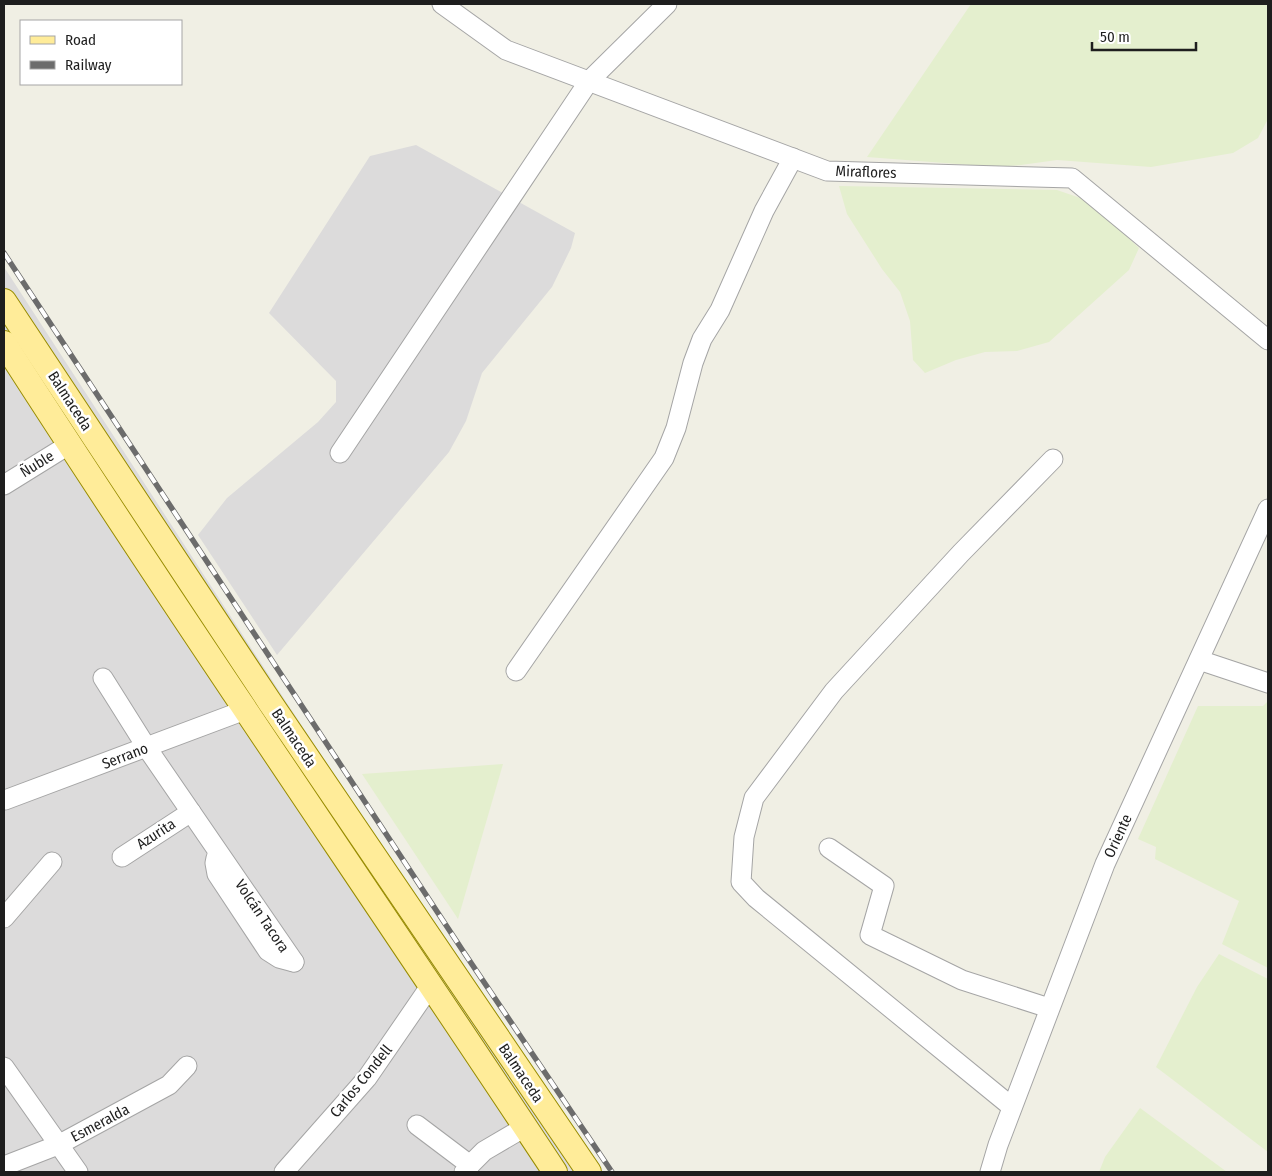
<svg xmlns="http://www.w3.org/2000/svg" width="1272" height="1176" viewBox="0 0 1272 1176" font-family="'Fira Sans Condensed',sans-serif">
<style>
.residential{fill:#dcdbdb}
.farmland{fill:#e4efce}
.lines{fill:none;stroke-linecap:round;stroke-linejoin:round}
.minor-casing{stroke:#a5a5a5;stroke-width:21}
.major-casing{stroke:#988c00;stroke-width:26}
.minor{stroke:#fff;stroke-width:19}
.major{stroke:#ffec99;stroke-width:24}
.rail-casing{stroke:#6c6c6c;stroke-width:5.5}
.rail{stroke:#fff;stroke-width:4;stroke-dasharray:11;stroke-linecap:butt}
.labels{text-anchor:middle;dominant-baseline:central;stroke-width:5;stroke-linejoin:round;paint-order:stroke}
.street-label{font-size:15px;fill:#1e1e1e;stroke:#fff}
</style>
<rect width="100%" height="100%" fill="#f0efe4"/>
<g class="residential">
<polygon points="416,145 575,233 571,248 552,287 482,373 466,421 449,452 277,655 198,535 227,498 318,422 336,402 336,381 269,313 370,156"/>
<polygon points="4,267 283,697 596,1172 4,1172"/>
</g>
<g class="farmland">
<polygon points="971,4 1268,4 1268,119 1258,138 1233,153 1151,167 1057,160 1021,165 996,167 867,157"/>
<polygon points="839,186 1057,190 1089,201 1139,248 1129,270 1049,342 1017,351 985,352 956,360 925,373 913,360 910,321 900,292 882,269 847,214"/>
<polygon points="1268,701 1268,968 1222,944 1239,901 1155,859 1156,847 1138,839 1198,706 1263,706"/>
<polygon points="503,764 458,919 362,774"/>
<polygon points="1219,954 1268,979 1268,1152 1156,1067 1197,987"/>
<polygon points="1140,1108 1227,1172 1099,1172 1105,1157"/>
</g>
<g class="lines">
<defs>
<g id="minor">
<polyline points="442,4 506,50 827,171 1072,178 1268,340"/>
<polyline points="340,453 589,81 667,4"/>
<polyline points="4,485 70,444"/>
<polyline points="1199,660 1268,683"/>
<polyline points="516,671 664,458 676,428 693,363 702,339 720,310 764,211 793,158"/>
<polyline points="103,678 147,748 294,962"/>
<polyline points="5,800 245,710"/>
<polyline points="829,848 884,886 870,935 962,980 1049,1008"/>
<polyline points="122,857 191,812"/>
<polyline points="216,858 215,863 217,874 268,951 279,958 294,962"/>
<polyline points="4,918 52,862"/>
<polyline points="4,1067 78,1172"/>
<polyline points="1012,1107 756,898 741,882 744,837 754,798 834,691 961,553 1053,459"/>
<polyline points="417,1125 470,1165 464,1172"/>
<polyline points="470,1165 484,1151 525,1127"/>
<polyline points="4,1166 58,1145 169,1085 187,1066"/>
<polyline points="284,1172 367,1078 431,985"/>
<polyline points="990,1172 998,1145 1105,864 1268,509"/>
</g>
<g id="major">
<polyline points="4,301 269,701 589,1172"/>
<path d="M4,343C183,622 372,895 555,1172"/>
</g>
</defs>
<use href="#minor" class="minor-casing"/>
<use href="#major" class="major-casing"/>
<use href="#minor" class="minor"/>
<use href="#major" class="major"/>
<defs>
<polyline id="rail" points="4,253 463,951 612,1172"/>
</defs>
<use href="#rail" class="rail-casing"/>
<use href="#rail" class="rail"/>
</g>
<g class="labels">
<g class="street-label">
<text transform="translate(866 172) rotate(2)">Miraflores</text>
<text transform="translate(70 401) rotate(57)">Balmaceda</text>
<text transform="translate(37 464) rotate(-32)">Ñuble</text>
<text transform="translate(294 738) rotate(56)">Balmaceda</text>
<text transform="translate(125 756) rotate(-21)">Serrano</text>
<text transform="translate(156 834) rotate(-33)">Azurita</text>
<text transform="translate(1118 836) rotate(-65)">Oriente</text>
<text transform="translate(262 916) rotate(56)">Volcán Tacora</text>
<text transform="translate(521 1073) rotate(56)">Balmaceda</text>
<text transform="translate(361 1081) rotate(-51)">Carlos Condell</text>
<text transform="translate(100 1123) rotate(-28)">Esmeralda</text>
</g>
</g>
<rect width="1272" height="1176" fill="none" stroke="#1e1e1e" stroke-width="10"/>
<rect x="20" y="20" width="162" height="65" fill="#ffffff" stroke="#a5a5a5"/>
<rect x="30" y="36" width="25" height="8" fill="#ffec99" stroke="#a5a5a5"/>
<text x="65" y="45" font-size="15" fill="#1e1e1e">Road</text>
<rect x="30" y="61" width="25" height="8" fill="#6c6c6c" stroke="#a5a5a5"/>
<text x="65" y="70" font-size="15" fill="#1e1e1e">Railway</text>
<path d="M1092 42v8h104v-8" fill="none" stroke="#1e1e1e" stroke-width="2.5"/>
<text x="1100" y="42" font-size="15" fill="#1e1e1e" stroke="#ffffff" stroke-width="4" paint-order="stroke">50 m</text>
</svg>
